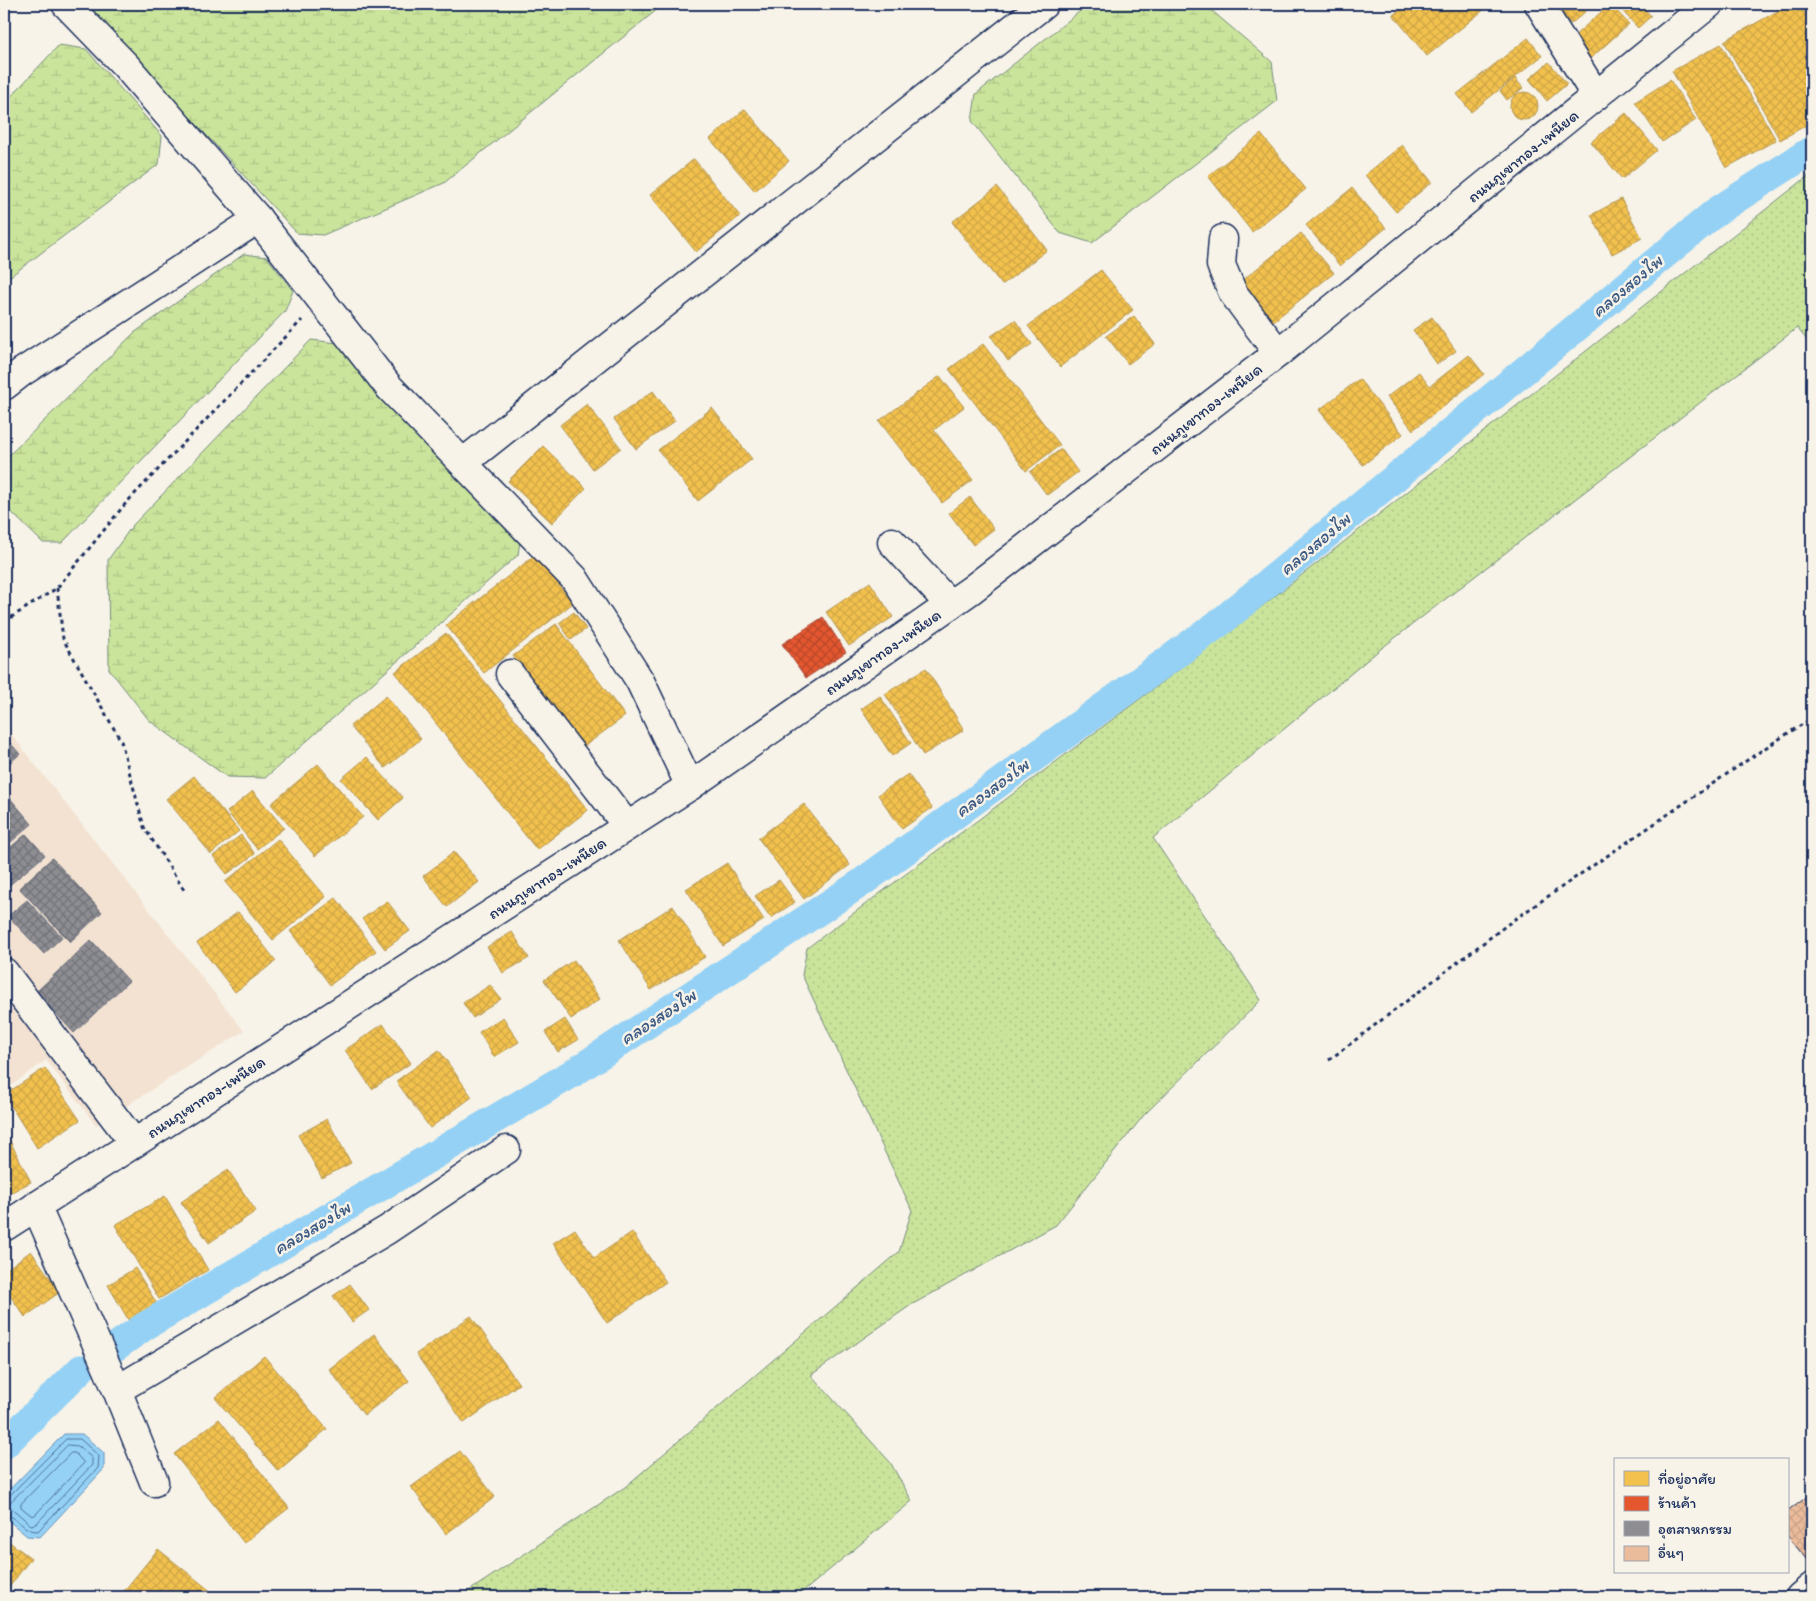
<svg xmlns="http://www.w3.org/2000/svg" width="1816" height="1601" viewBox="0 0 1816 1601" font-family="Itim,'Playpen Sans Thai',sans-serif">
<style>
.built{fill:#f3e2d1}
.grass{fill:url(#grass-dots);stroke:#738a7c}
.wetland{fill:url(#wetland-marsh);stroke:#738a7c}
.water{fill:#95d1f5;stroke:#6490b9}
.homes{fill:url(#homes-cross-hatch);stroke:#b29553}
.shops{fill:url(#shops-cross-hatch);stroke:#a84b3c}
.industry{fill:url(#industry-cross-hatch);stroke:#6b7182}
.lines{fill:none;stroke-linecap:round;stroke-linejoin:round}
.shore{stroke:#4c709a;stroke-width:1}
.canal{stroke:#95d1f5;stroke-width:29}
.building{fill:url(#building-cross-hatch);stroke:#1b2f5e}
.minor-casing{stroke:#1b2f5e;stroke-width:31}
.path{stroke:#1b2f5e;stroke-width:3;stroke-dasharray:4 4;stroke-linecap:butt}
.minor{stroke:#f7f3e8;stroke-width:28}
.labels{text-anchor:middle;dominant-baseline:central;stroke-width:5;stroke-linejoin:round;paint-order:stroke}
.street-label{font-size:16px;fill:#1b2f5e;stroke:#f7f3e8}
.water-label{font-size:18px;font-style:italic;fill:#3a5884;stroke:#f7f3e8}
</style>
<defs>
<pattern id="grass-dots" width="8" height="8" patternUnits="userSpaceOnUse" patternTransform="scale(1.25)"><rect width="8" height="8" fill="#cbe49b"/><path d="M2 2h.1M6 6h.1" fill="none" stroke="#aec488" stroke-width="1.8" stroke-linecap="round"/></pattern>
<pattern id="wetland-marsh" width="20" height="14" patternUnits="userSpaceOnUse" patternTransform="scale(1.25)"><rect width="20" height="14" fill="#cbe49b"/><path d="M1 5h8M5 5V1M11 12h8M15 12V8" fill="none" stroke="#aec488"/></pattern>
<pattern id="homes-cross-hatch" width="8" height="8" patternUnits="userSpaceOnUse" patternTransform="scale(1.25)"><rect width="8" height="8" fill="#f2c14e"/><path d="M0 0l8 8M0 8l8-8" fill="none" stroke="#cfa646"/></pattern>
<pattern id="shops-cross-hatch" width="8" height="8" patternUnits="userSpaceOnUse" patternTransform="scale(1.25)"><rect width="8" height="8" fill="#e4572e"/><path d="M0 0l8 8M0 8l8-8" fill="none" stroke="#b8482a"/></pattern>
<pattern id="industry-cross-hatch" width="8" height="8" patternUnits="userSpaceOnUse" patternTransform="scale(1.25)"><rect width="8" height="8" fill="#8d8d92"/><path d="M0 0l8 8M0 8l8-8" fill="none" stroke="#72747a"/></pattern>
<pattern id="building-cross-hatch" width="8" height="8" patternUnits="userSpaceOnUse" patternTransform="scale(1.25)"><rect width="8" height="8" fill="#ebbc9b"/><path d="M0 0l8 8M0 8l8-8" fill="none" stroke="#c9a288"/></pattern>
</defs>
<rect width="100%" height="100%" fill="#f7f3e8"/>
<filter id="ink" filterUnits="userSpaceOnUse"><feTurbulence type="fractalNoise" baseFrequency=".02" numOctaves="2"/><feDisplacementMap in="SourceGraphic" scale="10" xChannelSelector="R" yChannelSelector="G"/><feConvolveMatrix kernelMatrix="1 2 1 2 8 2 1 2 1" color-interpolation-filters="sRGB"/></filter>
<g filter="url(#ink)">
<polygon class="built" points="4,725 244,1031 96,1125 46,1060 4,1091"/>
<polygon class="grass" points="1812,173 1812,346 1797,328 1378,651 1153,838 1261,1000 1144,1115 1056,1225 911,1305 811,1375 890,1462 912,1501 797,1597 460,1597 625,1487 899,1252 912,1210 802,975 807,948 1232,630"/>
<g class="wetland">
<polygon points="85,4 664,4 444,183 323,235 297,233"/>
<polygon points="1089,4 1204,4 1272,62 1277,101 1092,243 1060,233 972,121 976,94"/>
<polygon points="59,45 86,49 162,136 159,164 4,281 4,104"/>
<polygon points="244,254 267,257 293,291 285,311 62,543 43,543 4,505 4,460 134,333"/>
<polygon points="311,340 338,343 382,401 520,541 518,555 265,778 227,777 149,720 109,669 108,560 132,526"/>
</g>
<polygon class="water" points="64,1434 82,1434 104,1453 104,1469 40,1537 27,1536 4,1517 4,1495"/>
<g class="homes">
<polygon points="1407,4 1491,4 1427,56 1393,15"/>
<polygon points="1553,4 1594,4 1571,24"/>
<polygon points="1610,4 1629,24 1590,59 1572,38"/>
<polygon points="1616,4 1640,4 1651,16 1638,28"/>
<polygon points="1790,4 1800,4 1812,26 1812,122 1780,140 1724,41"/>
<polygon points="1528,38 1542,56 1471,112 1457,94"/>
<polygon points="1721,44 1776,140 1726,168 1672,71"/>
<polygon points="1549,62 1567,84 1547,101 1529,79"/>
<polygon points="1515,78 1523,88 1507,100 1500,91"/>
<polygon points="1670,80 1696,120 1662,142 1635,102"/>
<circle cx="1524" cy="106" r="14"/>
<polygon points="745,109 789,161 755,191 710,139"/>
<polygon points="1626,113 1657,150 1622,179 1591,142"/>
<polygon points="1261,134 1306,189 1252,232 1208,176"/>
<polygon points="1402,145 1432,182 1396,212 1365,175"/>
<polygon points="694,159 740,216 696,252 650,195"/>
<polygon points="997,187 1047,250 1002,285 952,222"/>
<polygon points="1352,188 1386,228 1340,266 1306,225"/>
<polygon points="1621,199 1642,238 1612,254 1591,215"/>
<polygon points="1301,233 1334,273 1271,323 1239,283"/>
<polygon points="1101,270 1133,310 1060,367 1028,326"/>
<polygon points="1134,316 1155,344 1128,364 1106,336"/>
<polygon points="1432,317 1456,351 1437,364 1413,330"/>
<polygon points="1015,320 1032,344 1008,361 991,336"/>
<polygon points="983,344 1060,445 1026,471 949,369"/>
<polygon points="1469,355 1484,374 1413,430 1387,397 1419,372 1430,386"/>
<polygon points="940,376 964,407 934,430 973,480 942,503 879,421"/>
<polygon points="1359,379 1403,434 1363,465 1319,410"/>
<polygon points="653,391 675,421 636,449 614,419"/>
<polygon points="587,404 621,448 593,469 560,425"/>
<polygon points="712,408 752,459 698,501 658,450"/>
<polygon points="543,446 586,488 552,523 508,481"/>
<polygon points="1061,449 1078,472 1047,495 1030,472"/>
<polygon points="970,497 994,529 973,545 949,513"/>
<polygon points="535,555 573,603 484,673 446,625"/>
<polygon points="870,582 893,617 849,646 826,612"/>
<polygon points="574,612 586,629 571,640 559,623"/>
<polygon points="556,624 625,716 582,748 513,656"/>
<polygon points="446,633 588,810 537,850 395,672"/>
<polygon points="926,668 964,730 923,755 885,694"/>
<polygon points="386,696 421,739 385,768 350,726"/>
<polygon points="880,696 911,743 892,756 861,709"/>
<polygon points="367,757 403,798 378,820 341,779"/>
<polygon points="318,764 363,817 315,856 271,804"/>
<polygon points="908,774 932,808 902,829 878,795"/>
<polygon points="194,776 239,831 211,854 166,799"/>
<polygon points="253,791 284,828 257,849 227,812"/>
<polygon points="804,804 850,865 804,899 758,838"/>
<polygon points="241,835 255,854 227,874 213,856"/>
<polygon points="278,839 326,897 273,940 225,882"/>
<polygon points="454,852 479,882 447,907 423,876"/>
<polygon points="727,863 764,920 723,946 686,889"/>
<polygon points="779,880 795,902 771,918 755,896"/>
<polygon points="336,898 376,951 330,985 290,931"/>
<polygon points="387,901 410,931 385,949 362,919"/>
<polygon points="673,906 705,957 651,990 619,940"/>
<polygon points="238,912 276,961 235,992 197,943"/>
<polygon points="512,932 529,958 503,973 487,947"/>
<polygon points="574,960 600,999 571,1019 544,980"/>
<polygon points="490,985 501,999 473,1018 463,1003"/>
<polygon points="503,1017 519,1042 494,1057 479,1032"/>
<polygon points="565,1019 578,1040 558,1052 545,1032"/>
<polygon points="383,1024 411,1063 372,1089 345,1050"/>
<polygon points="439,1050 472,1097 430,1128 396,1081"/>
<polygon points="45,1068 80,1120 37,1148 4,1095"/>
<polygon points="327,1119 351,1163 322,1178 298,1135"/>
<polygon points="9,1139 31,1182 4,1196 4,1142"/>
<polygon points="228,1170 256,1211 209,1243 181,1202"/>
<polygon points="165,1196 208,1270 159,1299 115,1225"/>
<polygon points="575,1229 594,1258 632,1232 666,1282 607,1323 553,1243"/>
<polygon points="31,1251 60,1292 25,1317 4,1287 4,1271"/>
<polygon points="135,1268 157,1304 129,1321 108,1285"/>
<polygon points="350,1284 369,1310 352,1322 333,1296"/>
<polygon points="471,1316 519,1384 464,1423 416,1354"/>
<polygon points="374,1334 409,1381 364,1415 329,1369"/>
<polygon points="264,1356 327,1429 278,1471 215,1398"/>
<polygon points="219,1419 289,1508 244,1543 174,1454"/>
<polygon points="460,1451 495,1497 446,1534 411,1487"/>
<polygon points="4,1538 31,1558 5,1593 4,1592"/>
<polygon points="158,1549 218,1597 119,1597"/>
</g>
<polygon class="shops" points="823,617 846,652 806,678 782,644"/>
<g class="industry">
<polygon points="4,736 20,754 4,768"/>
<polygon points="4,791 32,824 4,848"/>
<polygon points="26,834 45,855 6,888 4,885 4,853"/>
<polygon points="52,858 102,912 70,942 19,888"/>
<polygon points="27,900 62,937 44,954 8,916"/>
<polygon points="91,940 129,981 74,1033 36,992"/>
</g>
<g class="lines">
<g class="shore">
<polygon points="68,1445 78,1446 92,1458 92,1465 36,1524 31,1525 8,1505"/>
<polygon points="71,1453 75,1453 84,1463 35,1515 32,1516 21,1507 21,1504"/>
<path d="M4,1498L9,1496L66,1439H80L99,1456L98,1468L38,1531C23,1532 18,1516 4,1514"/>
</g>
<g class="canal">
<polyline points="115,1347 145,1326 573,1073 861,883 1222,621 1717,211 1812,150"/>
<polyline points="4,1445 81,1369"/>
</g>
</g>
<polygon class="building" points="1812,1493 1812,1555 1806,1559 1787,1535 1787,1512"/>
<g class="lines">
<defs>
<g id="minor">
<polyline points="66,4 126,66 258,219 389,387 574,578 640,681 690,786"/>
<polyline points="1539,4 1596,96"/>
<polyline points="1223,239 1221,265 1233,293 1278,353"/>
<polyline points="4,386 22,372 258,219"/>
<polyline points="464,462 1044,4"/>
<polyline points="892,542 950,605"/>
<polyline points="510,674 627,826"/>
<polyline points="4,972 134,1143"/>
<polyline points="36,1206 117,1390 154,1482"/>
<polyline points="4,1227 690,786 971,590 1278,353 1709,4"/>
<polyline points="117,1390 387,1230 506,1150"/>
<polyline points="1800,1597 1812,1587"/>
</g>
</defs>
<use href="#minor" class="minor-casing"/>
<g class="path">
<polyline points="57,588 63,639 121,741 144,827 186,893"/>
<polyline points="4,622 57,588 126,503 302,320"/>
<polyline points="1329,1060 1512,921 1762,750 1812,718"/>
</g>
<use href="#minor" class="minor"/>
</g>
</g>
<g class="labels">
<g class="street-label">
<text transform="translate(1523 156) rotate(-39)">ถนนภูเขาทอง-เพนียด</text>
<text transform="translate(1206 409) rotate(-38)">ถนนภูเขาทอง-เพนียด</text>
<text transform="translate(883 652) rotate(-35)">ถนนภูเขาทอง-เพนียด</text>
<text transform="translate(547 878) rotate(-33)">ถนนภูเขาทอง-เพนียด</text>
<text transform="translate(206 1097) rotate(-33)">ถนนภูเขาทอง-เพนียด</text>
</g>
<g class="water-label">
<text transform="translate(1627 286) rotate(-40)">คลองสองไพ</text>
<text transform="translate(1315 544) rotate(-40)">คลองสองไพ</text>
<text transform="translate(992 788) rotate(-36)">คลองสองไพ</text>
<text transform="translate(658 1017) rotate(-33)">คลองสองไพ</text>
<text transform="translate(312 1228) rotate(-31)">คลองสองไพ</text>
</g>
</g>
<rect width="1816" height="1601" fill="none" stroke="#f7f3e8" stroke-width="20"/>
<rect x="10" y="10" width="1796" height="1581" fill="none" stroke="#1b2f5e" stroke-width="2" filter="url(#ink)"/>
<rect x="1614" y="1458" width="175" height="115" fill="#f7f3e8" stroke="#9fa5b1"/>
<rect x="1624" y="1471" width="25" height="15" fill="#f2c14e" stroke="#9fa5b1"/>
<text x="1658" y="1484" font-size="15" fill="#1b2f5e">ที่อยู่อาศัย</text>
<rect x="1624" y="1496" width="25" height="15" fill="#e4572e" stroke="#9fa5b1"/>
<text x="1658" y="1508" font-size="15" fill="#1b2f5e">ร้านค้า</text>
<rect x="1624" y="1521" width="25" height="15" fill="#8d8d92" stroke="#9fa5b1"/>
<text x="1658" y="1534" font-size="15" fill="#1b2f5e">อุตสาหกรรม</text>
<rect x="1624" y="1546" width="25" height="15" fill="#ebbc9b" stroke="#9fa5b1"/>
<text x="1658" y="1558" font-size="15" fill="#1b2f5e">อื่นๆ</text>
</svg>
